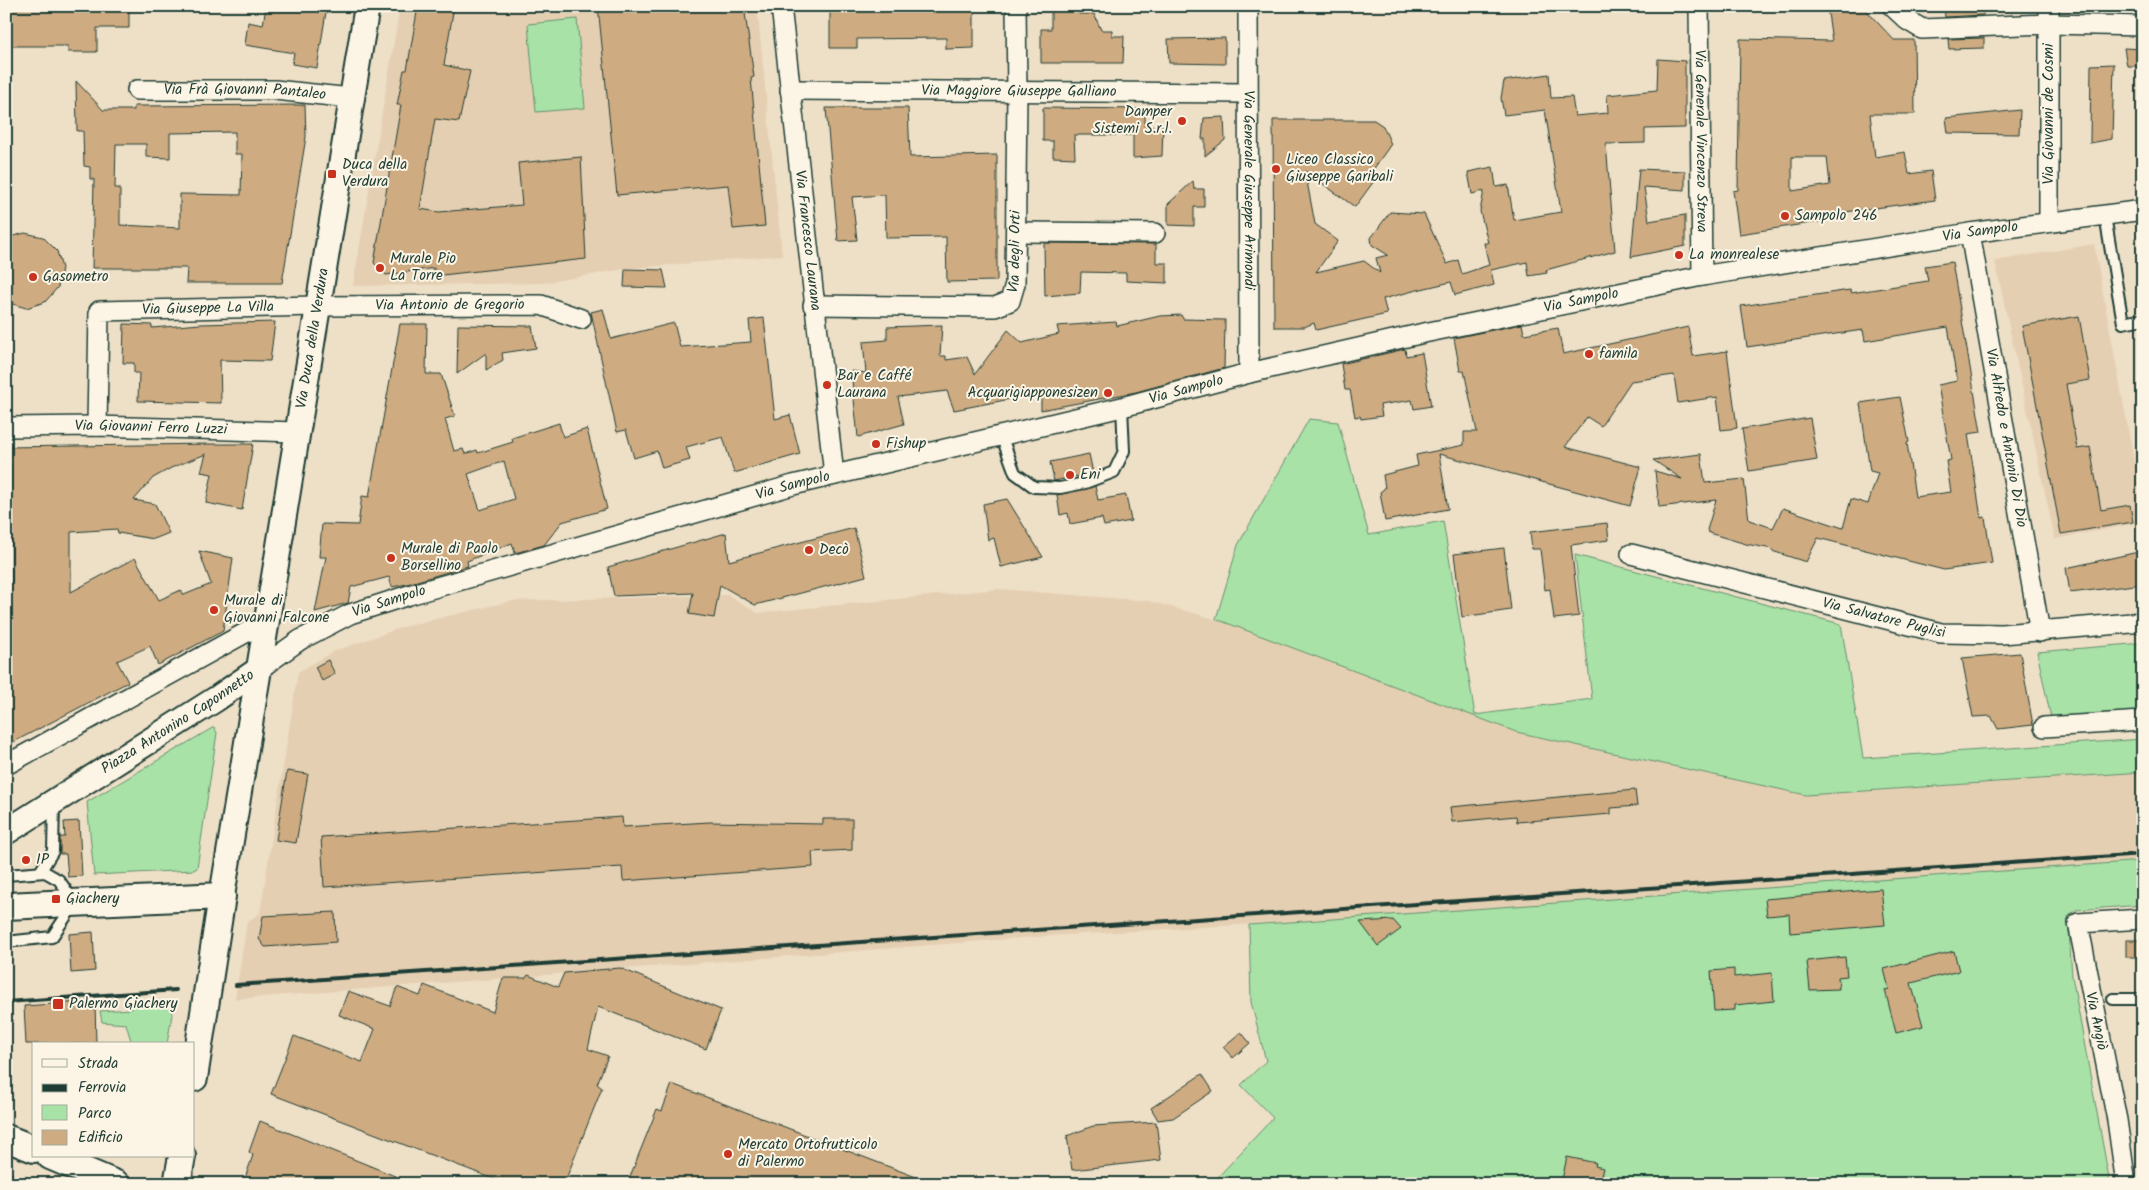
<svg xmlns="http://www.w3.org/2000/svg" width="2149" height="1190" viewBox="0 0 2149 1190" font-family="Kalam,sans-serif">
<style>
.built{fill:#e5cfb2}
.green{fill:#a8e2a7;stroke:#64906e}
.building{fill:#cfab81;stroke:#1f3d34;fill-rule:evenodd}
.lines{fill:none;stroke-linecap:round;stroke-linejoin:round}
.service-casing{stroke:#1f3d34;stroke-width:14}
.minor-casing{stroke:#1f3d34;stroke-width:22}
.tertiary-casing{stroke:#1f3d34;stroke-width:28}
.secondary-casing{stroke:#1f3d34;stroke-width:30}
.service{stroke:#fcf5e5;stroke-width:10}
.minor{stroke:#fcf5e5;stroke-width:19}
.tertiary{stroke:#fcf5e5;stroke-width:24}
.secondary{stroke:#fcf5e5;stroke-width:26}
.rail{stroke:#1f3d34;stroke-width:4}
.poi-dot{fill:#c8321e;stroke:#fcf5e5;stroke-width:2}
.labels{text-anchor:middle;dominant-baseline:central;stroke-width:4;stroke-linejoin:round;paint-order:stroke}
.street-label{font-size:15px;fill:#1f3d34;stroke:#fcf5e5}
.poi-label{font-size:15px;fill:#1f3d34;stroke:#fcf5e5;text-anchor:start}
</style>
<rect width="100%" height="100%" fill="#eedfc7"/>
<filter id="ink" filterUnits="userSpaceOnUse"><feTurbulence type="fractalNoise" baseFrequency=".02" numOctaves="2"/><feDisplacementMap in="SourceGraphic" scale="10" xChannelSelector="R" yChannelSelector="G"/><feConvolveMatrix kernelMatrix="1 2 1 2 8 2 1 2 1" color-interpolation-filters="sRGB"/></filter>
<g filter="url(#ink)">
<g class="built">
<polygon points="400,6 757,6 782,255 625,269 543,283 353,286"/>
<polygon points="2094,244 2143,510 2143,522 2055,539 1995,261"/>
<polygon points="998,589 1149,601 1233,624 1516,732 1805,795 2143,772 2143,862 1415,915 1048,936 235,999 247,922 260,913 298,672 335,651 406,626 512,601 728,595 758,613"/>
</g>
<g class="green">
<polygon points="577,19 585,108 536,112 528,24"/>
<polygon points="1309,419 1338,422 1369,535 1443,521 1475,715 1592,699 1575,555 1841,624 1863,758 2143,739 2143,772 1806,795 1516,732 1216,619 1238,545"/>
<polygon points="2143,643 2143,712 2051,718 2037,652"/>
<polygon points="214,727 217,733 197,868 194,870 94,875 87,802"/>
<polygon points="2143,861 2143,905 2075,910 2068,917 2072,976 2110,1184 1214,1184 1217,1178 1273,1118 1241,1085 1266,1061 1251,1002 1249,925"/>
<polygon points="174,1003 167,1044 132,1044 126,1024 102,1022 100,1011 132,1009 132,1005"/>
</g>
<g class="building">
<polygon points="74,6 129,6 129,28 97,28 97,52 68,52 68,46 6,46 6,9"/>
<polygon points="266,6 327,6 317,68 292,64 294,53 245,45 248,22 263,25"/>
<polygon points="418,6 454,6 444,65 470,71 459,122 435,119 420,209 439,212 522,205 518,163 581,157 586,259 433,276 434,268 386,275 374,263 401,105 397,105 404,70 407,70"/>
<polygon points="598,6 744,6 754,77 751,78 765,226 733,229 728,185 617,195"/>
<polygon points="830,6 974,6 974,48 946,49 946,38 857,39 857,48 830,48"/>
<polygon points="1051,6 1079,6 1079,14 1094,14 1101,30 1112,30 1112,36 1124,36 1123,63 1041,63 1041,29 1051,29"/>
<path d="M1827,6H1862L1894,40H1914L1915,114H1870L1875,157L1905,152L1909,174L1931,171L1935,200L1823,215L1824,221L1739,234L1733,191L1738,190L1740,39L1832,41ZM1792,157H1827L1830,185L1792,191Z"/>
<polygon points="1944,6 1983,6 1983,15 1945,17"/>
<polygon points="1225,38 1225,64 1169,63 1168,39"/>
<polygon points="1984,38 1984,48 1949,49 1948,39"/>
<polygon points="2124,48 2143,49 2143,66 2127,66"/>
<polygon points="1658,59 1685,61 1685,128 1645,129 1645,143 1606,144 1615,251 1546,270 1547,273 1529,276 1527,262 1491,270 1494,285 1455,295 1451,282 1417,290 1383,299 1387,314 1316,330 1314,323 1304,327 1274,327 1273,120 1374,120 1383,126 1391,144 1368,177 1374,181 1355,207 1305,171 1315,224 1338,241 1316,272 1364,261 1380,273 1376,258 1388,255 1372,245 1371,238 1390,212 1424,214 1447,264 1458,260 1462,274 1489,265 1484,243 1488,243 1480,211 1484,191 1472,194 1468,172 1493,167 1496,187 1508,185 1514,220 1561,212 1545,110 1504,115 1501,98 1504,81 1549,74 1551,98 1572,97 1575,116 1608,113 1607,95 1657,90"/>
<polygon points="2114,64 2112,139 2090,143 2091,65"/>
<path d="M76,81L103,110H134V106L305,105L306,137L282,283H186L187,268H92L94,179H90V167L84,166L83,131H77ZM235,132V154H242L241,195L180,194V228L120,225V188H115L116,144H146V157L170,158V133Z"/>
<polygon points="826,108 908,108 910,157 997,155 997,281 947,282 946,237 886,238 885,195 852,197 857,240 838,241"/>
<polygon points="1043,108 1145,109 1145,127 1163,126 1162,156 1133,158 1133,135 1074,135 1075,158 1053,157 1053,141 1043,141"/>
<polygon points="2020,110 2019,134 1948,133 1946,118"/>
<polygon points="1224,117 1225,140 1205,156 1205,139 1202,139 1204,118"/>
<polygon points="1639,169 1685,171 1685,190 1644,187 1649,221 1685,215 1685,246 1631,257"/>
<polygon points="1193,181 1194,189 1204,189 1204,207 1194,207 1194,226 1168,225 1168,204"/>
<polygon points="25,233 43,237 57,251 62,268 58,287 45,302 26,308 6,302 6,238"/>
<polygon points="1044,243 1156,244 1156,263 1167,263 1167,283 1126,281 1126,273 1081,272 1080,293 1045,296"/>
<polygon points="1952,262 1981,432 1968,434 1981,518 1985,517 1992,563 1944,570 1818,538 1806,562 1772,551 1772,549 1746,544 1709,533 1707,530 1716,500 1659,507 1655,471 1682,479 1653,460 1701,454 1705,483 1744,479 1749,520 1773,528 1783,508 1843,528 1851,499 1868,504 1878,473 1870,471 1860,403 1900,397 1909,442 1907,443 1915,497 1951,492 1946,461 1951,460 1938,385 1957,381 1948,327 1865,341 1863,330 1747,347 1741,306 1850,290 1851,293 1928,281 1925,266"/>
<polygon points="625,269 663,270 667,288 624,287"/>
<polygon points="603,309 611,339 674,323 680,347 751,342 749,320 764,318 775,419 790,415 800,454 734,473 723,437 686,447 690,460 662,468 657,451 634,458 626,430 617,432 591,312"/>
<polygon points="1181,315 1183,319 1225,320 1224,368 1136,392 1041,410 1041,393 954,410 947,391 898,397 904,424 858,437 851,371 866,373 863,342 887,340 887,327 942,325 940,356 946,356 946,360 967,357 975,374 1008,330 1022,343 1059,334 1057,326 1116,322 1117,326 1160,316"/>
<polygon points="2079,316 2090,380 2066,384 2077,449 2090,447 2101,510 2130,505 2133,522 2061,534 2022,326"/>
<polygon points="275,322 270,361 220,360 221,403 138,401 139,373 134,373 134,363 123,363 124,324 152,325 152,328 201,324"/>
<path d="M400,324H427L426,374H441L455,416L445,419L454,451L463,449L465,454L477,450L478,453L513,442L512,438L559,423L563,437L587,429L607,509L562,522L544,545L515,553L512,543L467,561L468,566L407,584L392,587L389,577L351,587L348,603L315,612L326,557H319L322,524L358,525L362,496L369,497ZM504,461L514,499L480,510L468,474Z"/>
<polygon points="1522,324 1524,334 1558,328 1563,354 1688,327 1693,356 1727,351 1737,428 1721,430 1717,397 1678,403 1674,375 1631,381 1601,426 1587,417 1565,447 1641,467 1630,506 1439,454 1448,509 1385,521 1380,492 1385,488 1383,475 1418,466 1416,455 1464,445 1464,432 1477,432 1464,371 1460,371 1454,338"/>
<polygon points="458,325 532,326 536,348 502,353 503,360 486,370 486,353 457,374"/>
<polygon points="1405,349 1406,356 1422,353 1431,406 1414,409 1412,400 1380,405 1382,416 1361,419 1360,416 1355,417 1350,390 1345,390 1341,364"/>
<polygon points="1810,418 1817,460 1749,471 1742,429"/>
<polygon points="209,444 253,444 242,510 206,503 212,474 201,472 206,454 171,468 153,478 134,500 155,504 169,533 154,539 118,533 117,529 71,532 71,592 135,558 159,600 181,590 184,595 211,584 199,551 233,558 223,631 158,665 150,646 117,661 128,682 6,746 6,585 12,582 11,464 6,465 6,447"/>
<polygon points="1089,454 1093,473 1054,481 1050,462"/>
<polygon points="1095,486 1098,500 1126,495 1131,521 1104,526 1102,518 1070,524 1068,513 1060,515 1057,495"/>
<polygon points="1007,499 1043,557 1001,567 994,538 988,540 983,504"/>
<polygon points="1607,523 1609,540 1571,545 1579,616 1554,619 1550,589 1545,590 1540,549 1532,549 1530,532"/>
<polygon points="854,528 866,576 755,605 720,585 714,618 689,614 693,593 614,596 608,567 726,533 729,561"/>
<polygon points="1504,548 1511,610 1462,617 1454,554"/>
<polygon points="2143,551 2143,584 2070,593 2066,568"/>
<polygon points="2020,653 2033,725 1998,729 1991,716 1973,717 1962,658"/>
<polygon points="328,660 335,674 322,681 315,667"/>
<polygon points="287,771 308,774 296,843 276,840"/>
<polygon points="1635,790 1637,806 1611,808 1611,814 1517,822 1516,816 1452,822 1450,807"/>
<polygon points="622,817 623,827 710,822 823,824 823,819 852,819 852,850 812,852 813,867 623,881 622,867 324,887 321,837"/>
<polygon points="79,821 82,876 68,877 66,854 60,854 60,837 65,837 64,822"/>
<polygon points="1881,889 1885,925 1790,933 1789,914 1767,916 1765,899"/>
<polygon points="335,912 336,942 265,947 259,939 263,916"/>
<polygon points="1393,920 1401,929 1378,946 1360,922"/>
<polygon points="93,932 95,971 71,973 69,934"/>
<rect x="2126" y="940" width="17" height="17"/>
<polygon points="1954,951 1959,971 1911,983 1923,1026 1896,1033 1885,990 1889,989 1884,969"/>
<polygon points="1845,957 1847,976 1838,977 1839,989 1810,990 1807,961"/>
<polygon points="620,968 721,1010 706,1049 598,1007 588,1049 608,1056 597,1084 602,1088 564,1184 507,1184 271,1094 294,1036 362,1062 375,1029 339,1015 348,991 390,1006 397,987 420,996 424,985 493,1012 503,978 526,978 528,975 558,987 564,973"/>
<polygon points="1734,969 1734,977 1772,973 1774,1001 1735,1005 1735,1010 1714,1011 1711,971"/>
<polygon points="95,1001 96,1044 26,1044 24,1006"/>
<polygon points="1241,1032 1250,1043 1233,1058 1223,1047"/>
<polygon points="1202,1074 1213,1091 1173,1118 1158,1120 1151,1108"/>
<polygon points="672,1084 929,1182 929,1184 757,1184 737,1176 735,1184 627,1184 657,1109 662,1111"/>
<polygon points="260,1121 412,1183 412,1184 243,1184 253,1155 249,1152"/>
<polygon points="1156,1122 1161,1160 1072,1170 1067,1136 1093,1126"/>
<polygon points="1567,1157 1596,1163 1595,1166 1603,1168 1599,1184 1561,1184"/>
</g>
<g class="lines">
<defs>
<g id="service">
<polyline points="2105,216 2123,323 2143,319"/>
<polyline points="1001,435 1015,473 1034,487 1060,488 1085,483 1114,472 1124,451 1122,407"/>
<polyline points="40,872 53,851 54,803"/>
<polyline points="6,875 45,872 59,880 75,903 52,937 6,942"/>
<polyline points="2113,999 2143,999"/>
</g>
<g id="minor">
<path id="s1" d="M781,6L834,475"/>
<path id="s2" d="M1248,6L1249,373"/>
<path id="s3" d="M1699,6L1702,276"/>
<polyline points="1892,6 1907,20 1922,29 2049,24 2143,26"/>
<polyline points="2049,6 2049,222"/>
<path id="s4" d="M137,90H275L351,98"/>
<path id="s5" d="M790,90L1248,93"/>
<polyline points="1016,232 1155,233"/>
<path id="s6" d="M1970,233L2040,632"/>
<path id="s7" d="M813,305L995,307L1010,301L1015,284L1017,92L1016,6"/>
<path id="s8" d="M97,426L99,311L317,306L541,305L581,319"/>
<path id="s9" d="M6,427L97,426L296,432"/>
<path id="s10" d="M1631,554L1941,633L2002,634L2143,622"/>
<path id="s11" d="M258,670L300,640L350,614L409,595L793,485L1122,407L1249,373L1424,333L1702,276L1970,233L2143,210"/>
<polyline points="2044,727 2143,721"/>
<polyline points="6,765 265,622"/>
<polyline points="6,1183 7,1184"/>
<polyline points="2126,1184 2117,1120 2078,923 2143,919"/>
</g>
<g id="tertiary">
<path id="s12" d="M6,832L216,699L258,670"/>
<path id="s13" d="M222,896L367,6"/>
</g>
<g id="secondary">
<polyline points="6,906 222,896 194,1078"/>
<polyline points="6,1138 34,1149"/>
<polyline points="50,1156 116,1184"/>
<polyline points="177,1184 182,1156"/>
</g>
</defs>
<use href="#service" class="service-casing"/>
<use href="#minor" class="minor-casing"/>
<use href="#tertiary" class="tertiary-casing"/>
<use href="#secondary" class="secondary-casing"/>
<use href="#service" class="service"/>
<use href="#minor" class="minor"/>
<use href="#tertiary" class="tertiary"/>
<use href="#secondary" class="secondary"/>
<g class="rail">
<polyline points="236,985 2143,854"/>
<polyline points="6,1002 176,990"/>
</g>
</g>
</g>
<g class="poi-dot">
<circle cx="1182" cy="121" r="5"/>
<circle cx="1276" cy="169" r="5"/>
<rect x="327" y="169" width="10" height="10" rx="2.5"/>
<circle cx="1785" cy="216" r="5"/>
<circle cx="1679" cy="255" r="5"/>
<circle cx="380" cy="268" r="5"/>
<circle cx="33" cy="277" r="5"/>
<circle cx="1589" cy="354" r="5"/>
<circle cx="827" cy="385" r="5"/>
<circle cx="1108" cy="393" r="5"/>
<circle cx="876" cy="444" r="5"/>
<circle cx="1070" cy="475" r="5"/>
<circle cx="809" cy="550" r="5"/>
<circle cx="391" cy="558" r="5"/>
<circle cx="214" cy="610" r="5"/>
<circle cx="26" cy="860" r="5"/>
<rect x="51" y="894" width="10" height="10" rx="2.5"/>
<rect x="52" y="998" width="12" height="12" rx="2.5"/>
<circle cx="728" cy="1154" r="5"/>
</g>
<g class="labels">
<g class="street-label">
<text stroke="none"><textPath href="#s5" startOffset="229">Via Maggiore Giuseppe Galliano</textPath></text>
<text stroke="none"><textPath href="#s4" startOffset="108">Via Frà Giovanni Pantaleo</textPath></text>
<text transform="translate(2049 114) rotate(-90)">Via Giovanni de Cosmi</text>
<text stroke="none"><textPath href="#s3" startOffset="135">Via Generale Vincenzo Streva</textPath></text>
<text stroke="none"><textPath href="#s2" startOffset="184">Via Generale Giuseppe Arimondi</textPath></text>
<text stroke="none"><textPath href="#s11" startOffset="1784">Via Sampolo</textPath></text>
<text stroke="none"><textPath href="#s1" startOffset="236">Via Francesco Laurana</textPath></text>
<text stroke="none"><textPath href="#s7" startOffset="248">Via degli Orti</textPath></text>
<text stroke="none"><textPath href="#s11" startOffset="1379">Via Sampolo</textPath></text>
<text stroke="none"><textPath href="#s8" startOffset="466">Via Antonio de Gregorio</textPath></text>
<text stroke="none"><textPath href="#s8" startOffset="224">Via Giuseppe La Villa</textPath></text>
<text stroke="none"><textPath href="#s13" startOffset="565">Via Duca della Verdura</textPath></text>
<text stroke="none"><textPath href="#s11" startOffset="974">Via Sampolo</textPath></text>
<text stroke="none"><textPath href="#s9" startOffset="145">Via Giovanni Ferro Luzzi</textPath></text>
<text stroke="none"><textPath href="#s6" startOffset="208">Via Alfredo e Antonio Di Dio</textPath></text>
<text stroke="none"><textPath href="#s11" startOffset="569">Via Sampolo</textPath></text>
<text stroke="none"><textPath href="#s11" startOffset="149">Via Sampolo</textPath></text>
<text stroke="none"><textPath href="#s10" startOffset="261">Via Salvatore Puglisi</textPath></text>
<text stroke="none"><textPath href="#s12" startOffset="204">Piazza Antonino Caponnetto</textPath></text>
<text transform="translate(2096 1021) rotate(78)">Via Angiò</text>
</g>
<g class="poi-label">
<text x="1172" y="112" text-anchor="end">Damper<tspan x="1172" dy="17">Sistemi S.r.l.</tspan></text>
<text x="1286" y="160">Liceo Classico<tspan x="1286" dy="17">Giuseppe Garibali</tspan></text>
<text x="342" y="165">Duca della<tspan x="342" dy="17">Verdura</tspan></text>
<text x="1795" y="216">Sampolo 246</text>
<text x="1689" y="255">La monrealese</text>
<text x="390" y="259">Murale Pio<tspan x="390" dy="17">La Torre</tspan></text>
<text x="43" y="277">Gasometro</text>
<text x="1599" y="354">famila</text>
<text x="837" y="376">Bar e Caffé<tspan x="837" dy="17">Laurana</tspan></text>
<text x="1098" y="393" text-anchor="end">Acquarigiapponesizen</text>
<text x="886" y="444">Fishup</text>
<text x="1080" y="475">Eni</text>
<text x="401" y="549">Murale di Paolo<tspan x="401" dy="17">Borsellino</tspan></text>
<text x="819" y="550">Decò</text>
<text x="224" y="601">Murale di<tspan x="224" dy="17">Giovanni Falcone</tspan></text>
<text x="36" y="860">IP</text>
<text x="66" y="899">Giachery</text>
<text x="69" y="1004">Palermo Giachery</text>
<text x="738" y="1145">Mercato Ortofrutticolo<tspan x="738" dy="17">di Palermo</tspan></text>
</g>
</g>
<rect width="2149" height="1190" fill="none" stroke="#fcf5e5" stroke-width="25"/>
<rect x="12" y="12" width="2124" height="1165" fill="none" stroke="#1f3d34" stroke-width="2" filter="url(#ink)"/>
<rect x="32" y="1042" width="162" height="115" fill="#fcf5e5" stroke="#a4ab9e"/>
<rect x="42" y="1059" width="25" height="8" fill="#fcf5e5" stroke="#a4ab9e"/>
<text x="78" y="1068" font-size="15" fill="#1f3d34">Strada</text>
<rect x="42" y="1084" width="25" height="8" fill="#1f3d34" stroke="#a4ab9e"/>
<text x="78" y="1092" font-size="15" fill="#1f3d34">Ferrovia</text>
<rect x="42" y="1105" width="25" height="15" fill="#a8e2a7" stroke="#a4ab9e"/>
<text x="78" y="1118" font-size="15" fill="#1f3d34">Parco</text>
<rect x="42" y="1130" width="25" height="15" fill="#cfab81" stroke="#a4ab9e"/>
<text x="78" y="1142" font-size="15" fill="#1f3d34">Edificio</text>
</svg>
